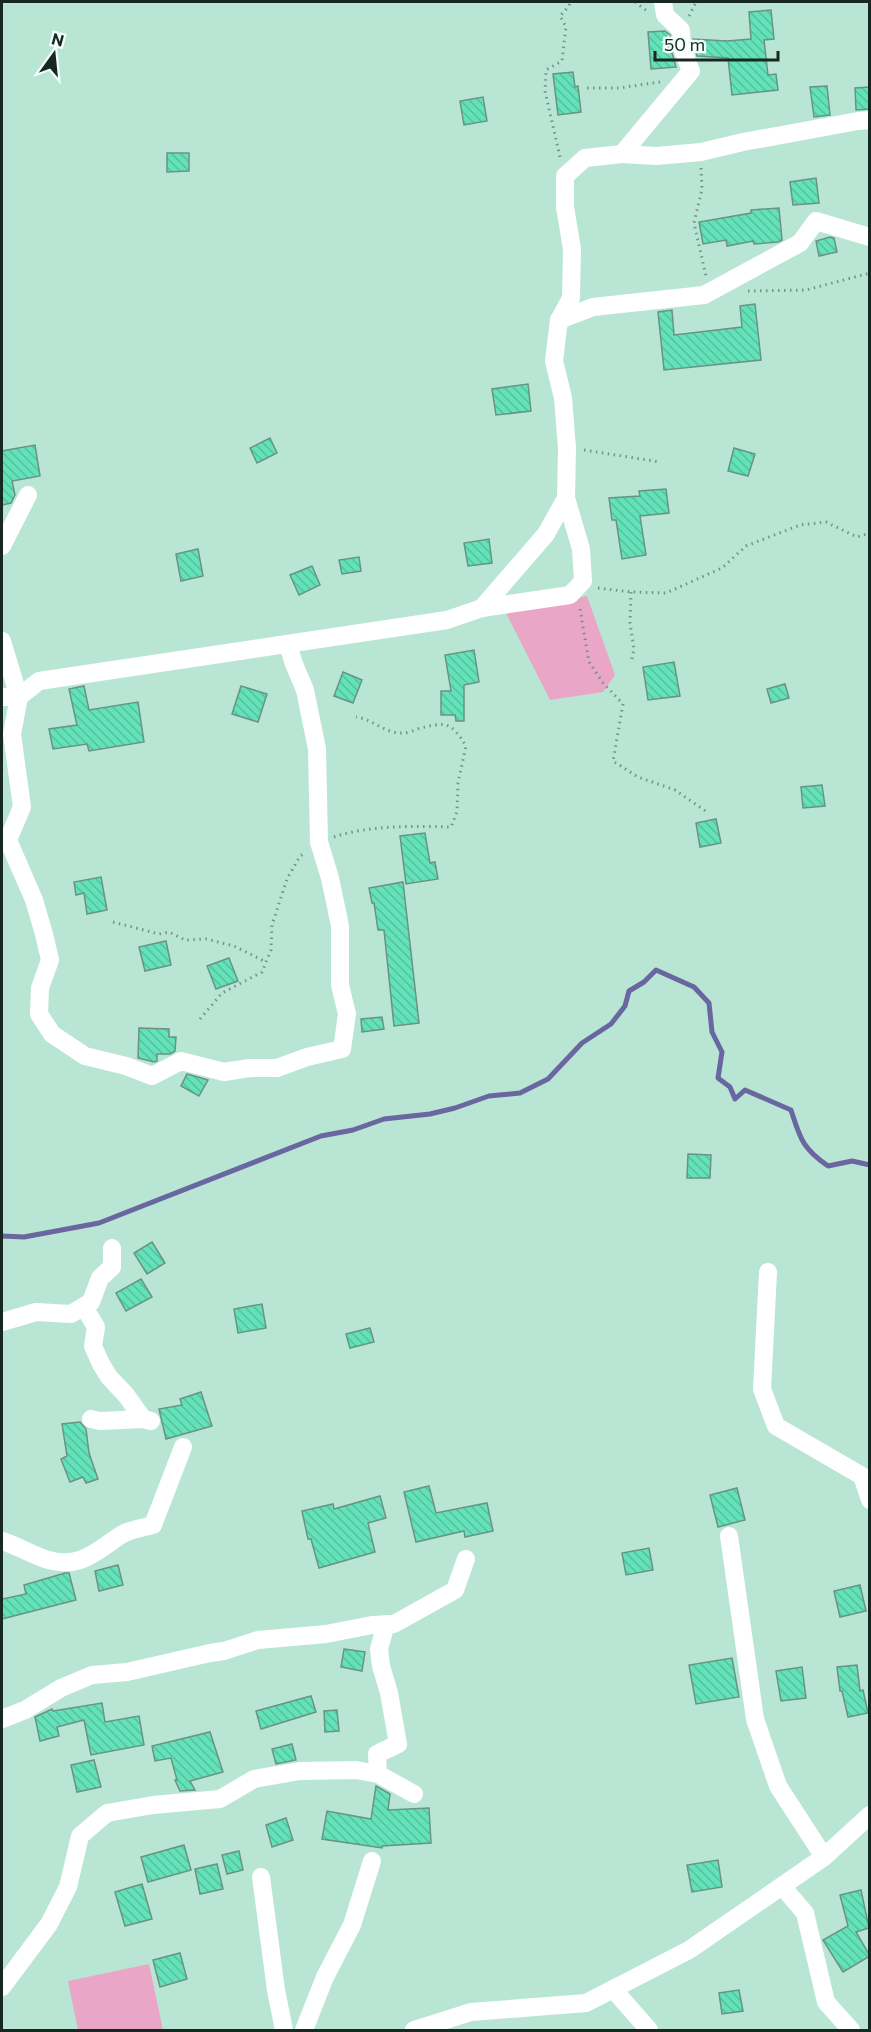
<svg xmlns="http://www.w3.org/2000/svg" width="871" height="2032" viewBox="0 0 871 2032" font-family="Commissioner,sans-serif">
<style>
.green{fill:#e9a6c6}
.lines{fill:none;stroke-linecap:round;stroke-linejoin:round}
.stream{stroke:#6966a0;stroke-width:5}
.building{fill:url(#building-back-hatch);stroke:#699383;stroke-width:1.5}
.path{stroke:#739487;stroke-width:3;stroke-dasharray:1.5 4.5;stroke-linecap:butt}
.minor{stroke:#fff;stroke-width:18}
</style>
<defs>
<pattern id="building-back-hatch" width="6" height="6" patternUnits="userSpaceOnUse" patternTransform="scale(1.5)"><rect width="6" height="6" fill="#63e1b9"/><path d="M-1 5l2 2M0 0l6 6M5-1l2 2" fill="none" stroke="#55c19f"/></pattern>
</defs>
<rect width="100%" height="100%" fill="#b9e6d4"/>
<g class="green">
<polygon points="587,596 615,675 603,692 550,700 505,611"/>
<polygon points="149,1964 163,2030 78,2030 68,1981"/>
</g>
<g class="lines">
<path class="stream" d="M2,1236L24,1237L99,1223L321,1136L353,1130L384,1119L430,1114L455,1108L489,1096L520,1093L548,1079L582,1043L611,1024L625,1006L629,991L644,982L656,970L694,987L709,1003L712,1032L722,1052L718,1078L730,1087L735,1099L745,1090L791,1110C800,1138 802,1148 828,1166L852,1161L870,1165"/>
</g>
<g class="building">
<polygon points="771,10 774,39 764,40 768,75 776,74 778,90 732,95 728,58 697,56 693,39 727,41 751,39 749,12"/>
<polygon points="665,31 670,35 671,49 676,67 651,69 648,32"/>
<polygon points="573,72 575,87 578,86 581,112 558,115 553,74"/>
<polygon points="827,86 830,115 814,117 810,87"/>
<polygon points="870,87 870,109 856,110 855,88"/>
<polygon points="483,97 487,121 464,125 460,101"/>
<polygon points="167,153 189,153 189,171 167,172"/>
<polygon points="816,178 819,203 793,205 790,182"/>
<polygon points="779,208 782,240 778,242 754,244 753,241 727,246 726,240 703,244 699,222 751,213 751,210"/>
<polygon points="830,237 834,238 837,252 819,256 816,241"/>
<polygon points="755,304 761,360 664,370 658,312 672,310 674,335 742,327 740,306"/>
<polygon points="528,384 531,411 496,415 492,389"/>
<polygon points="270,438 277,453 257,463 250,448"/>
<polygon points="35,445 40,476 12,481 15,495 11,503 2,505 2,451"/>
<polygon points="734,448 755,454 748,476 728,471"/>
<polygon points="666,489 669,513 640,516 646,555 622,559 616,520 612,520 609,498 640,496 639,491"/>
<polygon points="489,539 492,563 468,566 464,543"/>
<polygon points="198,549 203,576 181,581 176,554"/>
<polygon points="359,557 361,571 342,574 339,560"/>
<polygon points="312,566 320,585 299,595 290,575"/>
<polygon points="474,650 479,682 464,685 464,721 456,721 455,715 441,715 441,691 451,691 445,655"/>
<polygon points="674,662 680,696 648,700 643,667"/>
<polygon points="343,672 362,680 353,703 334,696"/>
<polygon points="785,684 789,698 771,703 767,689"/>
<polygon points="84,686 89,710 138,702 144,742 89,751 87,744 53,749 49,729 77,725 69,689"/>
<polygon points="241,686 267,694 258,722 232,714"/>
<polygon points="822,785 825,806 803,808 801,787"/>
<polygon points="716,819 721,843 700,847 696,823"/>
<polygon points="425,833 430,863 435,862 438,879 406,884 400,836"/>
<polygon points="101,877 107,910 87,914 84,893 76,895 74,882"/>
<polygon points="403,882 419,1023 394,1026 384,930 378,930 374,903 372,903 369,888"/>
<polygon points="166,941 171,965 145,971 139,947"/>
<polygon points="229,958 238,981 216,989 207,966"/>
<polygon points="382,1017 384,1029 362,1032 361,1019"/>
<polygon points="139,1028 169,1029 169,1037 176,1037 175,1051 170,1054 157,1054 157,1061 154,1062 138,1058"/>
<polygon points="187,1074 208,1080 199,1096 181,1086"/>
<polygon points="688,1154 711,1155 710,1178 687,1178"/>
<polygon points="152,1242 165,1263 147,1274 134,1253"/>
<polygon points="141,1279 152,1297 126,1311 116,1293"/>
<polygon points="262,1304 266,1328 238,1333 234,1309"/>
<polygon points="370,1328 374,1342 350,1348 346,1334"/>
<polygon points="201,1392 212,1426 166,1439 159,1409 182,1405 180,1399"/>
<polygon points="80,1422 86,1429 89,1453 98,1479 86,1483 83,1477 70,1482 61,1459 67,1456 62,1424"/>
<polygon points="429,1486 436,1513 487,1503 493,1531 465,1537 464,1531 416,1542 404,1492"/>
<polygon points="737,1488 745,1520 718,1527 710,1495"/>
<polygon points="380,1496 386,1518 368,1523 375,1552 319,1568 311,1539 308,1539 302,1511 333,1504 334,1509"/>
<polygon points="649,1548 653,1570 626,1575 622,1553"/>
<polygon points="118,1565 123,1585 99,1591 95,1571"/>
<polygon points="65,1573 69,1573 76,1600 2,1619 2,1599 26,1594 24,1585"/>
<polygon points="860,1585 866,1611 840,1617 834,1591"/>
<polygon points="344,1649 365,1652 362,1671 341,1667"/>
<polygon points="732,1658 739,1697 696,1704 689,1665"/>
<polygon points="857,1665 860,1691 863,1690 868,1713 848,1717 842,1691 840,1691 837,1667"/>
<polygon points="802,1667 806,1698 781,1701 776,1671"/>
<polygon points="311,1696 316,1712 261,1729 256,1711"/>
<polygon points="102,1703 105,1722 139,1716 144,1745 91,1755 84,1720 57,1727 59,1736 40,1741 35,1717 52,1709 53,1711"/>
<polygon points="337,1710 339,1731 325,1732 324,1711"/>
<polygon points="210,1732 223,1772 190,1781 195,1790 180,1791 175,1780 177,1780 171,1758 155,1761 152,1746"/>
<polygon points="292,1744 296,1760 276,1764 272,1749"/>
<polygon points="94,1760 101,1787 77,1792 71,1765"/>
<polygon points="376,1786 390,1794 388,1810 429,1808 431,1843 382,1846 382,1848 322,1839 327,1811 371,1819"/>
<polygon points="286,1818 293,1840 272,1847 266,1825"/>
<polygon points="184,1845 191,1870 148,1882 141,1857"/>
<polygon points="239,1851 243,1870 227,1874 222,1855"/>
<polygon points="718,1860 722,1887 692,1892 687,1865"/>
<polygon points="217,1864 223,1889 200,1894 195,1869"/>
<polygon points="142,1884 152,1919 125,1926 115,1892"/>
<polygon points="861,1890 869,1928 856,1932 870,1956 843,1972 823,1940 848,1926 840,1895"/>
<polygon points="180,1953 187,1979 160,1987 153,1960"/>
<polygon points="739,1990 743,2011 722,2014 719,1993"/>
</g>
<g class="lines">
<g class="path">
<polyline points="635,2 647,11"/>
<polyline points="689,16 696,2"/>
<polyline points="587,88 619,88 660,82"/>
<polyline points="560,157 545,91 546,70 562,61 566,27 560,16 569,6 570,2"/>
<polyline points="701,168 702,189 694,223 706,276"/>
<polyline points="748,291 806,290 870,273"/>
<polyline points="584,450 660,462"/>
<polyline points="598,588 631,592 666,593 722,568 746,546 800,525 826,522 857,537 870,533"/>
<polyline points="631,592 630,623 634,649 631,663"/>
<polyline points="580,609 589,662 603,683 623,704 613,761 638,777 675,790 707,812"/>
<path d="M334,837C370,825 413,826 451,827L457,812L458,783L466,746C450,720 445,722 417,729C413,731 407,733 403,733C385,734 373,719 356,717"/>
<polyline points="113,922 159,934 169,932 185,940 206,939 234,946 266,962"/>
<polyline points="200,1019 222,993 262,972 271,950 272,925 287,879 300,856 305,853"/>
</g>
<g class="minor">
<polyline points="622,154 656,156 701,152 743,142 858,121 870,120"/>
<polyline points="559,320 571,298 572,249 565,207 565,176 585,158 622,154 691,71 682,48 681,30 665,15 663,2"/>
<polyline points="2,546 28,495"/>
<polyline points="482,608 570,595 583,581 581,549 566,498"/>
<polyline points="2,641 19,697 2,697"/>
<polyline points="8,840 34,900 44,934 50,960 40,988 39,1014 52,1034 85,1056 126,1066 152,1076 181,1061 224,1072 250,1068 277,1068 307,1057 342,1049 347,1014 340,985 340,926 330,878 319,842 317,749 305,690 294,664 288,645"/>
<polyline points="2,841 8,840 22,807 12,734 19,697 39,681 447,620 482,608 546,534 566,498 567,448 563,398 554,361 559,320 593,307 704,295 800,243 816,221 870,237"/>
<polyline points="768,1272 762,1389 776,1426 862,1476 870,1500"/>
<polyline points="84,1307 96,1327 93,1346 101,1364 109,1377 126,1395 143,1419 151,1421"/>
<polyline points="2,1322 36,1312 71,1314 91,1302 100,1278 112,1267 112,1248"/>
<polyline points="91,1419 100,1421 143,1419"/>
<polyline points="729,1536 755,1719 778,1786 824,1857"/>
<path d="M2,1541C16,1545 30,1554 45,1559C80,1570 95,1552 121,1535C130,1529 143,1528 153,1525L183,1447"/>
<polyline points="386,1624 379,1649 381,1666 389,1693 398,1744 377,1754 378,1774 414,1794"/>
<polyline points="2,1719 25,1710 61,1688 92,1675 127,1672 210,1653 224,1651 258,1640 326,1634 372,1625 394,1624 455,1590 466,1559"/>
<polyline points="261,1877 276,1990 284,2030"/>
<polyline points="782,1886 805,1913 826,2002 851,2030"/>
<polyline points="2,1987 49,1924 68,1887 80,1836 107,1813 153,1805 220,1799 254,1779 300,1771 356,1770 378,1774"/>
<polyline points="613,1989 649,2030"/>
<polyline points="304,2030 325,1977 352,1925 372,1861"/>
<polyline points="414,2030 471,2012 586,2003 689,1950 824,1857 870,1815"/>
</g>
</g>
<rect width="871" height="2032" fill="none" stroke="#162821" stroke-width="6"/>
<g transform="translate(54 54) rotate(15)" stroke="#f1fef9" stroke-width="4.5" paint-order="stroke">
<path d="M0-4.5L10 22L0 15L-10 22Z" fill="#162821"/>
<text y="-9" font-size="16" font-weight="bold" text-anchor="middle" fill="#162821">N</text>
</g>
<path d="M655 51v9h123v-9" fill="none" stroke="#162821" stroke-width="3"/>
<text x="664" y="51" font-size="18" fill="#162821" stroke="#f1fef9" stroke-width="4.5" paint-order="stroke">50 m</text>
</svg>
